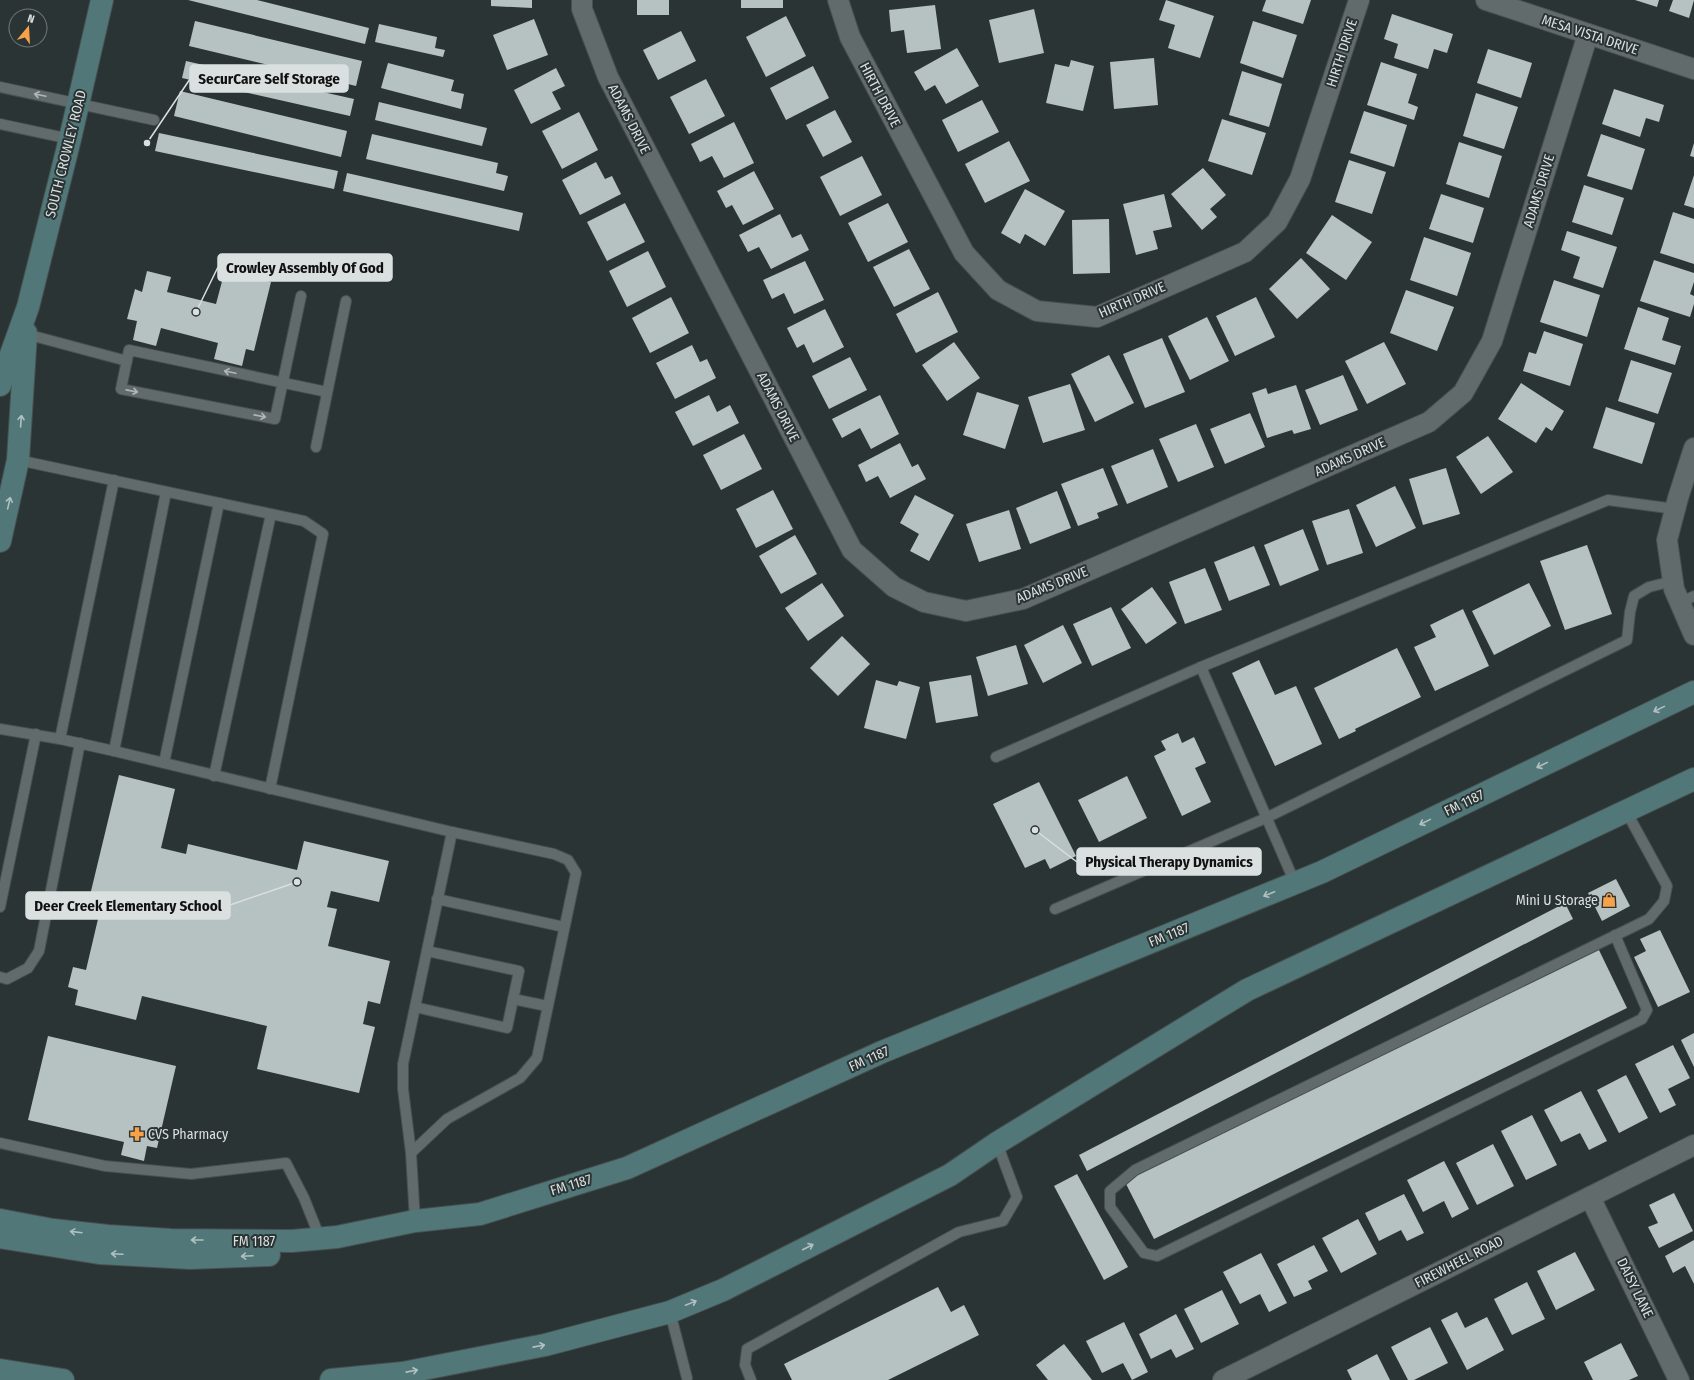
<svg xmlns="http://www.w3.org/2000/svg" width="1694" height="1380" viewBox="0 0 1694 1380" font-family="'Fira Sans Condensed',sans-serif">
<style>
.building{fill:#b6c1c1}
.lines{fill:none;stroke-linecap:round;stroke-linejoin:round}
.lane-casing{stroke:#474f4f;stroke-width:12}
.street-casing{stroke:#474f4f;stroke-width:22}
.secondary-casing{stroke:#474f4f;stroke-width:24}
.lane{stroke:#616b6b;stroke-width:10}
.street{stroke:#616b6b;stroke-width:20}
.secondary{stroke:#517778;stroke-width:22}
.oneway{stroke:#b0b6b6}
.oneway2{stroke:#b1c0c0}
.labels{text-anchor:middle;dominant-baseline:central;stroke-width:4;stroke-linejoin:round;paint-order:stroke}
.street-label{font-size:14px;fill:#dadfdf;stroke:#2b3434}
.poi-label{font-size:14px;fill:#dadfdf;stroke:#2b3434;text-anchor:end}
.leader{fill:none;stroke:#dadfdf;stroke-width:1.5}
.callout-dot{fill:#dadfdf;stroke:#2b3434;stroke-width:1.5}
.callout{fill:#dadfdf;stroke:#dadfdf;stroke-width:1.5}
.callout-label{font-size:15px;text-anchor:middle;font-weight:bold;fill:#111}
</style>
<rect width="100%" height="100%" fill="#2b3434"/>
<g class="building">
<polygon points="188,0 257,0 369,28 365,44"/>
<polygon points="491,0 532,0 532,8 491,6"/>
<rect x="637" y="0" width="32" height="15"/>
<rect x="741" y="0" width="42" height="8"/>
<polygon points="1166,0 1214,16 1200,58 1168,48 1175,25 1159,20"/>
<polygon points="1266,0 1311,0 1303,24 1262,11"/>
<polygon points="1635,0 1659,0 1657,7"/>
<polygon points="1673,0 1694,0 1689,18 1669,11"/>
<polygon points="935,5 941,49 907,53 904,30 891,32 889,10"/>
<polygon points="1034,9 1044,53 999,63 989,20"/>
<polygon points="1392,14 1453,34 1447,53 1434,49 1428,69 1394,58 1398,44 1384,39"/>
<polygon points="786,16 806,56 766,77 746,37"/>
<polygon points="534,19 548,55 507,70 493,35"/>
<polygon points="195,21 362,61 356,86 189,46"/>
<polygon points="1253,21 1297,35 1283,78 1240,63"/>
<polygon points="379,24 437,37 435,48 445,50 443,57 375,42"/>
<polygon points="681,31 696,61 658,80 643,50"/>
<polygon points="957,48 979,86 946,104 935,85 925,91 914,72"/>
<polygon points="1488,49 1532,63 1521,98 1477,83"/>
<polygon points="1154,58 1158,105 1114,109 1110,62"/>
<polygon points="1071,60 1094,66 1083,111 1046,103 1055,64 1069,67"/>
<polygon points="186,61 354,99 350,116 182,78"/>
<polygon points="1381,62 1417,74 1408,103 1418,107 1414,120 1367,105"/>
<polygon points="388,63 454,80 451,91 464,94 461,109 381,88"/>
<polygon points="813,66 829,98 786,120 770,88"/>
<polygon points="556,68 565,86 552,92 561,109 531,124 514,90"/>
<polygon points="1242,71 1282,84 1269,127 1229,115"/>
<polygon points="706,79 725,116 689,134 670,97"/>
<polygon points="1614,89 1664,105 1659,122 1646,118 1640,137 1602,124"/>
<polygon points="180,91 347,131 341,157 174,116"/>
<polygon points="1476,93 1518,107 1504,149 1463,136"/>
<polygon points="982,100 999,132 958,152 942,120"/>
<polygon points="379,102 487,128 482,146 375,120"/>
<polygon points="835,110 852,142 823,157 806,125"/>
<polygon points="1364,111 1407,125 1394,167 1350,153"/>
<polygon points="579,112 598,150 562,169 542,131"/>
<polygon points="1222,119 1266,133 1252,175 1208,161"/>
<polygon points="734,122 754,163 724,178 712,156 700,162 691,144"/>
<polygon points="159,133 338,171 334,189 155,151"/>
<polygon points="372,134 498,163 496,173 508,176 504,191 366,159"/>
<polygon points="1601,134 1645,149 1632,190 1587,176"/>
<polygon points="1009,141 1030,181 985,203 965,164"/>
<polygon points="1459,142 1502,156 1489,198 1446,184"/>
<polygon points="1694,143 1694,157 1690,156"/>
<polygon points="862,156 882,195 840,216 820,177"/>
<polygon points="1349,160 1386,172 1372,214 1335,202"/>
<polygon points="596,162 605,179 612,176 621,194 580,215 562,180"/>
<polygon points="1203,168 1226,195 1210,209 1217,217 1202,230 1171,194"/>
<polygon points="754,171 774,209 743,225 732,205 726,208 717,191"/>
<polygon points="347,173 523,213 519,231 343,191"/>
<polygon points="1694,175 1694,208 1684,205"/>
<polygon points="1584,185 1624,198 1612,235 1572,222"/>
<polygon points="1025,189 1065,211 1045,246 1025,234 1020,244 1001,233"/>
<polygon points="1164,194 1172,227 1153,231 1158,249 1136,255 1123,204"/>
<polygon points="1441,194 1484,208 1473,243 1429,229"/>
<polygon points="625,203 645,242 607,261 587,222"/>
<polygon points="888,203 908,242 868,262 848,223"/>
<polygon points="1673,212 1694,219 1694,264 1660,253"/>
<polygon points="780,214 792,238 801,234 809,250 771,269 759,247 748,252 739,235"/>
<polygon points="1332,215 1372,242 1346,280 1306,253"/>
<polygon points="1109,219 1110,273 1073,274 1072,220"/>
<polygon points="1567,231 1617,247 1603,288 1573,278 1580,257 1561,250"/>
<polygon points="1424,237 1471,253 1457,296 1410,280"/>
<polygon points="909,249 930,289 894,307 873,267"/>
<polygon points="648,251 666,287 627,307 609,271"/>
<polygon points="1301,258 1330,289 1297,319 1269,289"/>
<polygon points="1654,260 1694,273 1694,282 1690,294 1694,296 1694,304 1690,317 1640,301"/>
<polygon points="805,261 824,300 794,314 784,293 772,299 763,280"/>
<polygon points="225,270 271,282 254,351 246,349 242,366 214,359 218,343 161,328 156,346 133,340 137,321 127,319 135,289 142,292 147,271 171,277 167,292 216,304"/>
<polygon points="1554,280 1600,295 1587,337 1540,322"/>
<polygon points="1406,290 1454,307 1437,351 1390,333"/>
<polygon points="938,292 958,332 916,353 896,314"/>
<polygon points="671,297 689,333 650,353 632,318"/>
<polygon points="1256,297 1275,337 1235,356 1216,316"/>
<polygon points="1638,307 1669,318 1662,340 1681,346 1675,365 1624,349"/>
<polygon points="825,309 844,347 813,363 804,344 797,348 787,328"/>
<polygon points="1207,317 1229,361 1190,380 1168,336"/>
<polygon points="1544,331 1583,344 1570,386 1523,371 1529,352 1536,354"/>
<polygon points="1162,338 1185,392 1145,408 1123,354"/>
<polygon points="954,342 980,378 947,401 922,365"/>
<polygon points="1384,342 1406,384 1367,404 1345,361"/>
<polygon points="692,345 700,362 707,359 716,378 675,399 656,363"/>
<polygon points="1109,355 1134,403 1095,422 1071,374"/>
<polygon points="850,357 867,390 829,409 812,376"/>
<polygon points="1631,360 1672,373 1658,414 1618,401"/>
<polygon points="1343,375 1358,410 1320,425 1305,390"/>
<polygon points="1521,383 1564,411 1552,431 1546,427 1536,443 1498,419"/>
<polygon points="1070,384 1085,430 1043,443 1028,397"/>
<polygon points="1296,385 1311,429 1294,434 1292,430 1267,438 1252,393 1266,388 1268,394"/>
<polygon points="977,392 1019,405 1005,449 963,435"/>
<polygon points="709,395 717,412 730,405 739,423 693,446 675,412"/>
<polygon points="880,395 899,434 871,449 860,428 842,438 832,419"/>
<polygon points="1606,407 1655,423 1642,464 1593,448"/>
<polygon points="1250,413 1265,447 1225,464 1210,429"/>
<polygon points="1196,424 1214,467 1178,482 1159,439"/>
<polygon points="744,434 762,469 721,490 703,455"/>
<polygon points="1488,436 1513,472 1481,494 1456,457"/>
<polygon points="900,443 912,467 918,464 926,479 890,498 878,476 866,482 858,465"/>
<polygon points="1153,449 1168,487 1127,504 1111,466"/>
<polygon points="1103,468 1118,505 1097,513 1099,518 1078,526 1061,484"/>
<polygon points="1446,468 1460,514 1423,525 1409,479"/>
<polygon points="1395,486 1416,528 1376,547 1356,505"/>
<polygon points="773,490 793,529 756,548 736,509"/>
<polygon points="1057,491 1071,528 1030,544 1016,508"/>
<polygon points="915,495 954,515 929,561 910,551 919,534 900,523"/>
<polygon points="1349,509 1363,553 1327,565 1312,521"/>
<polygon points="1009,510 1021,549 979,562 966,524"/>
<polygon points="1303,529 1319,570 1280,586 1264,545"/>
<polygon points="795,535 817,574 781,594 759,556"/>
<polygon points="1587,545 1612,614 1565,630 1540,561"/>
<polygon points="1254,546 1270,585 1229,601 1214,562"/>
<polygon points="1205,568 1222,610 1185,624 1169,582"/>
<polygon points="822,583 844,616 808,641 785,608"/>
<polygon points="1529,583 1551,626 1494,655 1472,611"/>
<polygon points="1152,587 1177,623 1146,644 1121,609"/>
<polygon points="1111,607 1131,648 1092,666 1073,624"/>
<polygon points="1463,609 1489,666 1435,691 1414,647 1436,637 1430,625"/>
<polygon points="1063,625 1082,663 1043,683 1024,645"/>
<polygon points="842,636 870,664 838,696 810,668"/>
<polygon points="1016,645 1028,684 988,696 976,657"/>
<polygon points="1397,648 1421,697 1355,729 1356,731 1339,739 1314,688"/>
<polygon points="1259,660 1275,695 1296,686 1322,744 1275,766 1232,673"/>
<polygon points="971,675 978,716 936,723 929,682"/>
<polygon points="876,680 897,686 899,681 920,687 906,739 864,728"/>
<polygon points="1178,733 1182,743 1194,737 1206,763 1195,768 1211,802 1182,816 1154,756 1166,750 1161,741"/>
<polygon points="119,775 175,789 161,848 186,854 188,844 297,870 304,841 389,861 379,902 331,891 327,907 337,909 328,946 390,961 380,1004 368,1001 363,1024 375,1027 359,1093 257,1069 267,1026 142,996 136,1020 75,1005 78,990 68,987 73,967 86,970 98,919 85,916"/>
<polygon points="1127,776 1147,818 1099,842 1078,800"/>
<polygon points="1039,782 1076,856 1050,869 1045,859 1025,868 993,804"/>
<polygon points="1616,879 1630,906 1602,921 1588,893"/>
<polygon points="1565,903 1573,919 1087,1171 1079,1155"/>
<polygon points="1660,930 1690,992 1658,1007 1634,957 1646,951 1640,939"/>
<polygon points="1598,948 1627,1008 1154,1239 1124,1180"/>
<polygon points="1694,1033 1694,1067 1681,1040"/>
<polygon points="48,1036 176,1066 157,1148 147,1146 144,1161 121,1155 124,1142 28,1120"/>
<polygon points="1673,1045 1690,1078 1668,1089 1676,1105 1660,1113 1635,1064"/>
<polygon points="1626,1075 1648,1118 1619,1133 1597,1090"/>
<polygon points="1581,1091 1607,1141 1589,1150 1580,1133 1561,1142 1544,1110"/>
<polygon points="1532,1115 1557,1165 1526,1180 1501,1131"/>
<polygon points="1493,1144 1514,1186 1477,1205 1456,1163"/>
<polygon points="1444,1161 1469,1209 1452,1218 1444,1201 1423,1212 1407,1180"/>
<polygon points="1077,1174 1128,1267 1104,1280 1054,1186"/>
<polygon points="1674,1193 1693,1231 1659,1248 1648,1227 1658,1223 1649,1205"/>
<polygon points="1404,1194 1424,1233 1407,1241 1401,1230 1379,1241 1365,1213"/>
<polygon points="1358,1219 1377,1254 1341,1273 1322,1238"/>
<polygon points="1694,1240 1694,1284 1685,1266 1673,1273 1665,1256"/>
<polygon points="1314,1245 1328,1271 1308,1281 1312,1289 1294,1297 1277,1264"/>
<polygon points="1575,1252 1595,1290 1556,1310 1537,1271"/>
<polygon points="1261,1253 1287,1303 1269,1312 1260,1294 1240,1304 1223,1272"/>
<polygon points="1527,1282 1545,1319 1512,1335 1494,1299"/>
<polygon points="938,1287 951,1312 964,1305 979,1335 888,1380 792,1380 784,1364"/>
<polygon points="1222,1290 1239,1324 1201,1343 1184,1309"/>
<polygon points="1457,1312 1465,1328 1487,1317 1504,1350 1467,1370 1441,1320"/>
<polygon points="1176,1314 1194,1349 1176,1358 1171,1349 1151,1359 1139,1334"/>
<polygon points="1124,1322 1148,1372 1132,1380 1123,1363 1102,1373 1086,1341"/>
<polygon points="1430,1327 1448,1363 1414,1380 1408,1380 1391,1347"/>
<polygon points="1621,1343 1638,1376 1629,1380 1593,1380 1584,1362"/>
<polygon points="1064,1344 1092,1380 1048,1380 1036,1365"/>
<polygon points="1377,1354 1390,1380 1352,1380 1347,1370"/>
</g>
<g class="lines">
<defs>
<g id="lane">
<polyline points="0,87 154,120"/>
<polyline points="0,124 70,139"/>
<polyline points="301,296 275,419 121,389 129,350 327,392"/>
<polyline points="26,334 127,361"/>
<polyline points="316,447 346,301"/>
<polyline points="18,460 304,521 323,534 270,789"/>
<polyline points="1680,603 1694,596"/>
<polyline points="1201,667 1295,883"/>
<polyline points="0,729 60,739 114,751 452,832 403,1064 403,1089 411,1153 415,1221"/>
<polyline points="60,739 114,480"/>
<polyline points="114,751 166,492"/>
<polyline points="996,757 1201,667 1608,500 1675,509"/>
<polyline points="164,763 219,503"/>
<polyline points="214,776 271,514"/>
<polyline points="437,899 564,927"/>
<polyline points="0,907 36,734"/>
<polyline points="1055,909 1266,818 1627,640 1630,612 1634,596 1649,587 1673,581"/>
<polyline points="1615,935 1647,1010 1642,1019 1157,1256 1144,1253 1110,1207 1110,1191 1135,1170 1649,919 1664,901 1667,886 1626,811"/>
<polyline points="0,977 7,979 28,968 39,951 80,743"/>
<polyline points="513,999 547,1006"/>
<polyline points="415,1007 507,1028 519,971 427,951"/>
<polyline points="0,1143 105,1166 191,1174 286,1163 304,1198 320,1238"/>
<polyline points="411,1153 447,1119 520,1078 537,1058 576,873 568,860 554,854 452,832"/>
<polyline points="670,1312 687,1378"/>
<polyline points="751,1380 745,1365 747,1349 959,1232 1003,1221 1017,1197 997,1143"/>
</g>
<g id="street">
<polyline points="582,0 582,9 608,77 852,550 894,587 924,602 966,611 1023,599 1429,422 1463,393 1492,341 1588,34"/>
<polyline points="838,0 850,37 964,253 998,290 1037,311 1097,317 1245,252 1277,222 1300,179 1359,0"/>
<polyline points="1486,0 1694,69"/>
<polyline points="1694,448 1678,498 1667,540 1674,589 1694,635"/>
<polyline points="1590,1197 1679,1380"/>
<polyline points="1223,1380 1694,1145"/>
</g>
<g id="secondary">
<polyline points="0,385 28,307 70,139 102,0"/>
<polyline points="0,541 18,460 26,333"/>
<polyline points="0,1220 53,1230 108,1236 171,1240 292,1241 337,1237 415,1221 480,1214 627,1168 882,1052 1322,872 1694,692"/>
<polyline points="0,1237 99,1253 190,1258 269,1255"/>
<polyline points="0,1370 63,1380"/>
<polyline points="331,1380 403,1373 545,1345 670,1312 723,1290 950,1175 997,1143 1247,990 1694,779"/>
</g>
</defs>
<use href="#lane" class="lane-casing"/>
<use href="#street" class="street-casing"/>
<use href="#secondary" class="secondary-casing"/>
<use href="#lane" class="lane"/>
<use href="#street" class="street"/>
<use href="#secondary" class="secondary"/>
</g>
<defs><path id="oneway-shaft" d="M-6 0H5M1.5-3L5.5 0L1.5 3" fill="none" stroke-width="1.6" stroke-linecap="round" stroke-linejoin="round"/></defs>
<g class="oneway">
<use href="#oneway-shaft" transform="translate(40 95) rotate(-168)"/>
<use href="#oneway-shaft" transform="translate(230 372) rotate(-168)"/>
<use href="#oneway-shaft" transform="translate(132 391) rotate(11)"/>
<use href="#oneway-shaft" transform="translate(260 416) rotate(11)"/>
</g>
<g class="oneway2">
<use href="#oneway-shaft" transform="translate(21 421) rotate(-86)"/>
<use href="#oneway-shaft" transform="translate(9 503) rotate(-77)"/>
<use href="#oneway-shaft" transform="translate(1659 709) rotate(154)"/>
<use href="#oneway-shaft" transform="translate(1542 765) rotate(154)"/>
<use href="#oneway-shaft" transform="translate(1425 822) rotate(154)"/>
<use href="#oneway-shaft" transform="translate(1269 894) rotate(158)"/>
<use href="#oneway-shaft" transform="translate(76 1232) rotate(-173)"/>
<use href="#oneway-shaft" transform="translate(197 1240) rotate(-180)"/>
<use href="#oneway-shaft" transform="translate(808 1247) rotate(-27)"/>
<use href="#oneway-shaft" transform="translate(117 1254) rotate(-177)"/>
<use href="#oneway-shaft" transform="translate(247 1256) rotate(177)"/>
<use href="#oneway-shaft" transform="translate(691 1303) rotate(-22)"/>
<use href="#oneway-shaft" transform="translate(539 1346) rotate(-11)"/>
<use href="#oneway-shaft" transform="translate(412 1371) rotate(-11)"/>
</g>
<defs>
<symbol id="shop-bare" viewBox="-9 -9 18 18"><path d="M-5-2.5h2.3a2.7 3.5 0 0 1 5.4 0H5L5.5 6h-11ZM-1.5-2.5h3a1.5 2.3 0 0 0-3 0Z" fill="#f7a149" stroke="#2b3434" stroke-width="2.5" paint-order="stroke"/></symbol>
<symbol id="pharmacy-bare" viewBox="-9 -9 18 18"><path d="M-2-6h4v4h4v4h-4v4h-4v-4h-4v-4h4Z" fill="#f7a149" stroke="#2b3434" stroke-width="2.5" paint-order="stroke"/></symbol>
</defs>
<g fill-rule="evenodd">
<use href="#shop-bare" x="1599" y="890" width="20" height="20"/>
<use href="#pharmacy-bare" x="127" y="1124" width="20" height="20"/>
</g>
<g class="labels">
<g class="street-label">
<text transform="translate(1590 35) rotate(18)">MESA VISTA DRIVE</text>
<text transform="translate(1342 53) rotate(-72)">HIRTH DRIVE</text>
<text transform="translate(880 95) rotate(62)">HIRTH DRIVE</text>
<text transform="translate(629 119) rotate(63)">ADAMS DRIVE</text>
<text transform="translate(66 154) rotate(-76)">SOUTH CROWLEY ROAD</text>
<text transform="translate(1539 191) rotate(-73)">ADAMS DRIVE</text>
<text transform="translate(1132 300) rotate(-23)">HIRTH DRIVE</text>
<text transform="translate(778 407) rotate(63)">ADAMS DRIVE</text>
<text transform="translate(1350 457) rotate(-24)">ADAMS DRIVE</text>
<text transform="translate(1052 585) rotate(-22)">ADAMS DRIVE</text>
<text transform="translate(1464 803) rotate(-26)">FM 1187</text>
<text transform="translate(1169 935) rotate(-22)">FM 1187</text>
<text transform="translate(869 1059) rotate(-24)">FM 1187</text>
<text transform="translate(571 1185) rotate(-17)">FM 1187</text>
<text x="254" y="1241">FM 1187</text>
<text transform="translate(1459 1262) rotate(-27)">FIREWHEEL ROAD</text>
<text transform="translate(1635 1288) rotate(64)">DAISY LANE</text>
</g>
<g class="poi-label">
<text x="1598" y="900">Mini U Storage</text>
<text x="148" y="1134" text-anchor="start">CVS Pharmacy</text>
</g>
</g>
<path class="leader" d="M147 143L190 79M196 312L218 267M1035 830L1077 862M297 882L230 905"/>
<g class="callout-dot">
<circle cx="147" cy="143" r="4"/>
<circle cx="196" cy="312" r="4"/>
<circle cx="1035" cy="830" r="4"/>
<circle cx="297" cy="882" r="4"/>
</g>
<g class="callout">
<rect x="190" y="65" width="158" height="27" rx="4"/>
<rect x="218" y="254" width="174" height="27" rx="4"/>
<rect x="1077" y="848" width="184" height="27" rx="4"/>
<rect x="26" y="892" width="204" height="27" rx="4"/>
</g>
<g class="callout-label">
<text x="269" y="84">SecurCare Self Storage</text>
<text x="305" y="273">Crowley Assembly Of God</text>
<text x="1169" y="867">Physical Therapy Dynamics</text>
<text x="128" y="911">Deer Creek Elementary School</text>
</g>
<g transform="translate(28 28) rotate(18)"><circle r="19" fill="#2b3434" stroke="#717878"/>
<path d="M0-3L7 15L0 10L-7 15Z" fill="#f7a149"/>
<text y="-6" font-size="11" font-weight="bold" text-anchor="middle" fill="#dadfdf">N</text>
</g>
</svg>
